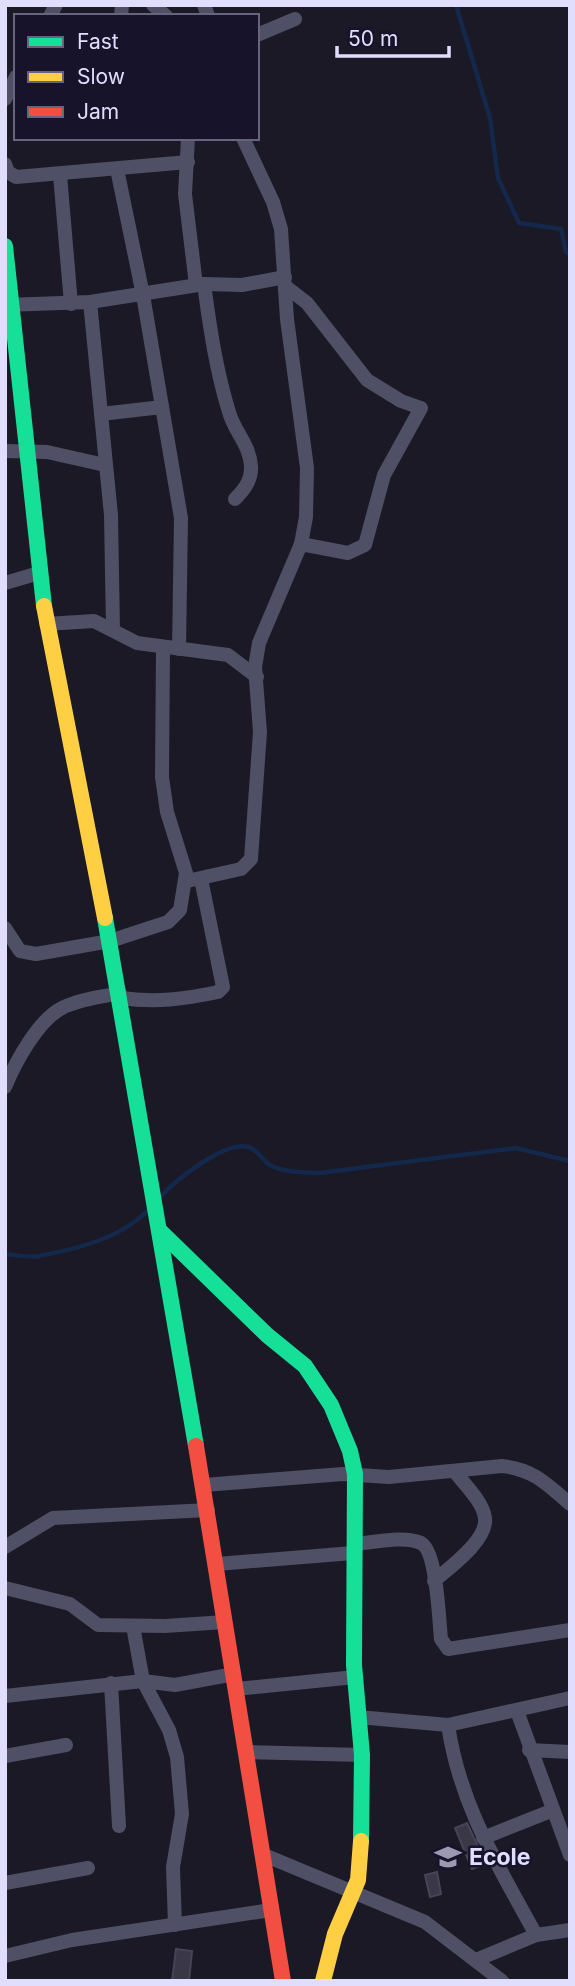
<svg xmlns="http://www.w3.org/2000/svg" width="575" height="1986" viewBox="0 0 575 1986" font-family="Inter,sans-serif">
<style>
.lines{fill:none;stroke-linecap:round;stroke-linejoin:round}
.stream{stroke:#13284b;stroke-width:4.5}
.building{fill:#3a3846;stroke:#474457;stroke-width:2}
.street{stroke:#4f4f65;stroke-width:14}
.fast{stroke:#16e098;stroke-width:16}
.slow{stroke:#ffcf43;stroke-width:16}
.jam{stroke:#f24e42;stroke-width:16}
.labels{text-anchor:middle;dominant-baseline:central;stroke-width:5;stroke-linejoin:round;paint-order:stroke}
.poi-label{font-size:23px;font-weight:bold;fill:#e1defd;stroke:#17132b;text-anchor:start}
</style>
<rect width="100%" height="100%" fill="#1a1925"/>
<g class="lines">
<g class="stream">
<polyline points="456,5 490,118 498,178 519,223 561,229 566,252 570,254"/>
<path d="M160,1197C176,1180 225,1140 249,1147C258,1150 262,1160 270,1165C285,1173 303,1172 319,1173L516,1148L570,1161"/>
<path d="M5,1254C16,1255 28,1258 39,1256C77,1249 122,1238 149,1209"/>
</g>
</g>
<g class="building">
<polygon points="467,1823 486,1864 472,1869 455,1828"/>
<polygon points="437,1872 441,1894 430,1897 425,1875"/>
<polygon points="176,1949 192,1951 189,1981 172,1981"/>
</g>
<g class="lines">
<g class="street">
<polyline points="153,5 166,16"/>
<polyline points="204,5 208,16"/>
<polyline points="50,16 56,5"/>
<polyline points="121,16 122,5"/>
<polyline points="257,35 295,19"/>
<polyline points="5,99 16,77"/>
<polyline points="188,138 185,194 196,285"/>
<polyline points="5,164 8,172 16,177 188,162"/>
<polyline points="117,169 143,295 181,518 179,649"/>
<polyline points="60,175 71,304"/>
<path d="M204,284C210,328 216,370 229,412C234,431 250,445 251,466C252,480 244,490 235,499"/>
<polyline points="285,286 307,303 367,380 401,401 421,408 384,475 365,545 348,553 301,544"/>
<polyline points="90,302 111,515 113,630"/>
<polyline points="5,305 90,302 204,284 242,285 285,277"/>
<polyline points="101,414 162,407"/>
<polyline points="5,451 47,452 105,465"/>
<polyline points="5,583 39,573"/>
<polyline points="46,624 94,621 137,643 228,655 257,677"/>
<polyline points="187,881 241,869 251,859 260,732 255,667 259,643 301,544 306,517 307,468 287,319 281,229 273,202 243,138"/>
<polyline points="5,928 20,951 36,954 110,941 168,922 180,910 186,873 167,812 162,777 163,648"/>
<path d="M121,998C155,1003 185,999 218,992L223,987L201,879"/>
<path d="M5,1087C15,1063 38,1020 62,1008C79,999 102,997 120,993"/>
<path d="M204,1485L343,1474L389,1477L502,1466C533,1469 547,1484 570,1504"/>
<path d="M354,1544C373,1543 403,1535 421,1543C437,1551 439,1621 441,1639L448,1649L570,1630"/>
<polyline points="5,1547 53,1518 208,1510"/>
<polyline points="217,1564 353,1553"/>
<path d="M434,1581C449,1568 488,1540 485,1518C483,1502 465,1485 455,1472"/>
<polyline points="5,1588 70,1604 98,1625 165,1626 225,1622"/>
<polyline points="111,1683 119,1826"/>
<polyline points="236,1689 355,1677"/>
<polyline points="5,1696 143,1681 133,1626"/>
<polyline points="517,1711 570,1855"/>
<polyline points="358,1717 448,1725 570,1698"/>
<path d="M448,1725C460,1806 498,1865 536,1935"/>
<polyline points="529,1750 570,1752"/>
<polyline points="247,1752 362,1755"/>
<polyline points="5,1756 66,1745"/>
<polyline points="483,1838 551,1811"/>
<polyline points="264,1855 425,1922 502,1981"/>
<polyline points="5,1883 88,1868"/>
<polyline points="175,1925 173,1867 182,1814 177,1757 169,1730 143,1681 175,1685 234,1674"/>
<polyline points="5,1956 72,1940 271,1910"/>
<polyline points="476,1960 536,1935 570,1930"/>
</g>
<g class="fast">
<polyline points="5,246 44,606"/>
<polyline points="105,918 196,1446"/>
<polyline points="159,1230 267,1335 305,1366 331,1405 350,1451 355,1474 354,1665 362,1755 361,1841"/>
</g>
<g class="slow">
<polyline points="44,606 105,918"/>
<polyline points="323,1981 335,1934 358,1880 361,1841"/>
</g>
<polyline class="jam" points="196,1446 283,1981"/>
</g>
<defs>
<symbol id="school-bare" viewBox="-9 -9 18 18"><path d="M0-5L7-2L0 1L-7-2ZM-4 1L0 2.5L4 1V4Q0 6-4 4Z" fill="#9b99b1" stroke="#17132b" stroke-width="2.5" paint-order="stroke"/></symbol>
</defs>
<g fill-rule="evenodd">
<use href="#school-bare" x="429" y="1838" width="38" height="38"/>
</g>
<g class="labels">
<g class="poi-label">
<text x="469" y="1857">Ecole</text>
</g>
</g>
<rect width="575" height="1986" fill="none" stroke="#e1defd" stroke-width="14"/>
<rect x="14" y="14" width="245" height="126" fill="#17132b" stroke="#68647f" stroke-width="2"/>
<rect x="28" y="37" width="35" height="10" fill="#16e098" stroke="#68647f" stroke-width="2"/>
<text x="77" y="49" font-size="21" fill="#e1defd">Fast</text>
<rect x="28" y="72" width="35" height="10" fill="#ffcf43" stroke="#68647f" stroke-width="2"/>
<text x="77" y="84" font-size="21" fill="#e1defd">Slow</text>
<rect x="28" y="107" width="35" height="10" fill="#f24e42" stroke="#68647f" stroke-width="2"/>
<text x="77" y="119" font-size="21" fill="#e1defd">Jam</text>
<path d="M337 46v10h112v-10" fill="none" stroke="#e1defd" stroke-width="3.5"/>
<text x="348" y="46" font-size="21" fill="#e1defd" stroke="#17132b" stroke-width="5" paint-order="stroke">50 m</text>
</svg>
